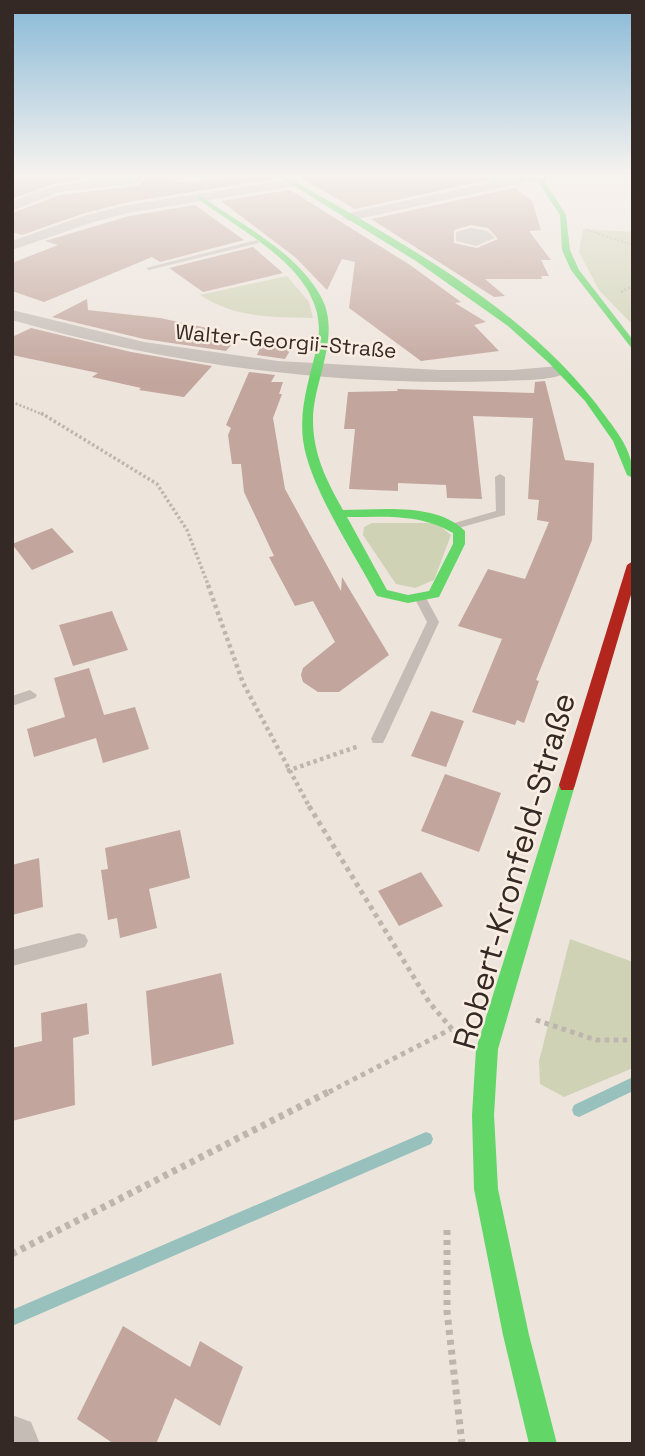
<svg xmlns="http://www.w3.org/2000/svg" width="645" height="1456" viewBox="0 0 645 1456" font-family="'Space Grotesk',sans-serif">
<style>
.green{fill:#cfd2b5}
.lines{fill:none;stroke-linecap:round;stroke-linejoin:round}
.stream{fill:#98c1be;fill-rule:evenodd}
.building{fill:#c2a59c;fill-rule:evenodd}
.path-far5{stroke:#beb5af;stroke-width:2;stroke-dasharray:2 2;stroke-linecap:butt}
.path-far4{stroke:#beb5af;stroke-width:2.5;stroke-dasharray:2 2;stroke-linecap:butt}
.path-far3{stroke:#beb5af;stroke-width:3.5;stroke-dasharray:2.5 2.5;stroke-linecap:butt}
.path-far2{stroke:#beb5af;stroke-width:4.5;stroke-dasharray:3.5 3.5;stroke-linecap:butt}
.path-far1{stroke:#beb5af;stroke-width:5;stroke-dasharray:4.5 4.5;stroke-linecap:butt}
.path{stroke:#beb5af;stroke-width:7;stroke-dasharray:5 5;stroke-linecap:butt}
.lane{fill:#c5bcb6;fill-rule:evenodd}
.street{fill:#c5bcb6;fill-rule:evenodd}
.fast{fill:#63d668;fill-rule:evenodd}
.jam{fill:#b3261e;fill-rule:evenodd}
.labels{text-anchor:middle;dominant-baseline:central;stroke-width:5;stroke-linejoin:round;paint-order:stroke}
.far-street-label{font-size:21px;fill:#352925;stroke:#faeee3}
.near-street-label{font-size:32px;fill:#352925;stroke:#faeee3}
</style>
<rect width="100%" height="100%" fill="#ede4dc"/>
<g class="green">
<polygon points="583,229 633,232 633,325 599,290 579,252"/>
<path d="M287,276L309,302L313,318C272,317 235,318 200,295Z"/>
<polygon points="372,523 436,523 451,535 434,580 415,588 396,584 363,535 364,527"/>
<polygon points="570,939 633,962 633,1068 564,1097 540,1084 539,1061"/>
</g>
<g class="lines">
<g class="stream">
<polygon points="633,1077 633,1091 579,1117 574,1115 572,1110 574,1105"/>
<polygon points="426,1132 431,1134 433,1139 431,1144 12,1326 12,1310"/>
</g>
</g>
<g class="building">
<polygon points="12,176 101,176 54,184 12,199"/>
<polygon points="144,176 173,176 178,183 238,176 270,176 273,179 128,202 82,214 22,235 12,232 12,213 60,195 137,186 144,181"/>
<polygon points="298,176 486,176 493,179 355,209"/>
<path d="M515,188L532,201L541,230L529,231L551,260H541L549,276H541L542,279H485L505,296L494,297L371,219ZM471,225L488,228L498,239L477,248L454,243V230Z"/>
<polygon points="290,190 410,265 461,302 455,303 486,322 474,325 499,351 421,361 349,308 355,262 342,259 327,290 295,257 221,201"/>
<polygon points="195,205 244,240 160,262 152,257 44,302 12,291 12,263 58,245 45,241 129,216"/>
<polygon points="253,247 283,273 203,292 169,268"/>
<polygon points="87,299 88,310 160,318 240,335 226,351 144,339 52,317"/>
<polygon points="31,328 131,352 212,366 184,397 139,390 141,388 92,377 98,373 12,355 12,337"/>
<polygon points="263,341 292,347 285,359 257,355"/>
<polygon points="249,372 275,375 271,382 283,382 279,394 282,394 273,418 285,489 341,591 342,577 389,655 339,692 318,692 303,682 301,675 303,668 335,642 313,601 295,606 269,557 274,556 244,492 241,464 232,464 228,435 231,428 226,425"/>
<polygon points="545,381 565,460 594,463 592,540 536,680 539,681 524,723 517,720 515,725 472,712 502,639 458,626 488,569 525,579 549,522 537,520 539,500 528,499 533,418 473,416 482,499 447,498 446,485 398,483 398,491 349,489 355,429 344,429 348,392 398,391 397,389 534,393 535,382"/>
<polygon points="52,528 74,552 32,570 12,544"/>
<polygon points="112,611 128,650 73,666 59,625"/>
<polygon points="89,668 104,715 135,707 149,749 103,763 96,738 34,757 27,729 65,717 54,678"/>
<polygon points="431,711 464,721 446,767 411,756"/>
<polygon points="445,774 501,793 479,852 421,831"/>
<polygon points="180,830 190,878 149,889 157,928 120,938 117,918 108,920 101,870 108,869 105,848"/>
<polygon points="39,858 43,907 12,915 12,865"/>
<polygon points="421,872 443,906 399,926 378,891"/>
<polygon points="221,973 234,1044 152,1066 146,991"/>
<polygon points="87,1003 89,1034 73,1038 75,1105 12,1121 12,1048 42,1041 41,1013"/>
<polygon points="123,1326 190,1367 200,1341 243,1367 220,1426 175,1398 156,1444 114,1444 77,1419"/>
</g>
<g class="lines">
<polyline class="path-far5" points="587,230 633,245"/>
<g class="path-far4">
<polyline points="621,292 633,286"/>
<polyline points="12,402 44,415"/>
</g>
<polyline class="path-far3" points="41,413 157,484 187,530 209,587"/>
<g class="path-far2">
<polyline points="208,585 243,683 310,808"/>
<polyline points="287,771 359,746"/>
</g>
<g class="path-far1">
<polyline points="309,806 429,1002 452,1029"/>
<polyline points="536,1020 596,1040 633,1040"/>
<polyline points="329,1092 451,1029"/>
</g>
<g class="path">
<polyline points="447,1230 447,1311 462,1444"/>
<polyline points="12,1254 332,1090"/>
</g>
<g class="lane">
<polygon points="257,240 259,243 149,270 146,268"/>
<polygon points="500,474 505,477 505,515 455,529 451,528 451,524 496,511 495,477"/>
<polygon points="421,595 425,596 439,622 385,739 383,743 373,743 371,739 427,622 415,599"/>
<polygon points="30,690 37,695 35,698 12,706 12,696"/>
<polygon points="79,933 85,935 88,941 85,947 12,966 12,950"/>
</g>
<g class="street">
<path d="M129,176H140L143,179L137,183L59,192L12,211V202C48,183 89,180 129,176Z"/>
<polygon points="519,176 525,180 523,183 349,221 342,217 349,213"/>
<polygon points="293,179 297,180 297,186 128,213 93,222 12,250 12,241 83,216 128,205"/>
<polygon points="471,228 488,231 495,238 476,246 456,241 456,232"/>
<path d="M12,310L144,342L278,361L440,370H512L559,366L568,371C560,381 516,380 501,381C337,387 170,365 12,320Z"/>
<polygon points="12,1415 31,1422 40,1444 12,1444"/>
</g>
<g class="fast">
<path d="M278,176H286C399,242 528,308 606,417C621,437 633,453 633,478L627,475L613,441L585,401L549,363L508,326L416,261Z"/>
<polygon points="504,176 535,179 554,176 544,180 566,215 570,250 579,270 633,340 633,350 571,270 562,250 560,215 538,182"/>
<path d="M198,197H202C242,225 295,251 320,295C343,334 313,380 313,420C313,455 327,481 343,510C380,510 436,502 465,531V544L439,597L408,603L377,596L375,593C353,551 309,486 303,440C299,406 310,378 317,346C333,275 245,234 198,199ZM347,517C383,517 420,513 453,533V544L429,591L408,595L387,590Z"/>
<polygon points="567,778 573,780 575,785 498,1049 494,1115 498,1189 529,1335 557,1444 529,1444 503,1335 474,1189 472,1115 476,1049 559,785 561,780"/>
</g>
<polygon class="jam" points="633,561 633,588 575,785 573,790 561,790 559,785 627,565"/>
</g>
<linearGradient id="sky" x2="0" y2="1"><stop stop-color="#88b9d7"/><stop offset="0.46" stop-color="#f7f3ef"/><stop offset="1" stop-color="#f7f3ef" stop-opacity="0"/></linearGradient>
<rect width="645" height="380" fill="url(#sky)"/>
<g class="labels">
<g class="far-street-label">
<text transform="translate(286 341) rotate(5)">Walter-Georgii-Straße</text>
</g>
<g class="near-street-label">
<text transform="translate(514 871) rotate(-74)">Robert-Kronfeld-Straße</text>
</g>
</g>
<rect width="645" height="1456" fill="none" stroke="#352925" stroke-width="28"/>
</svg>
